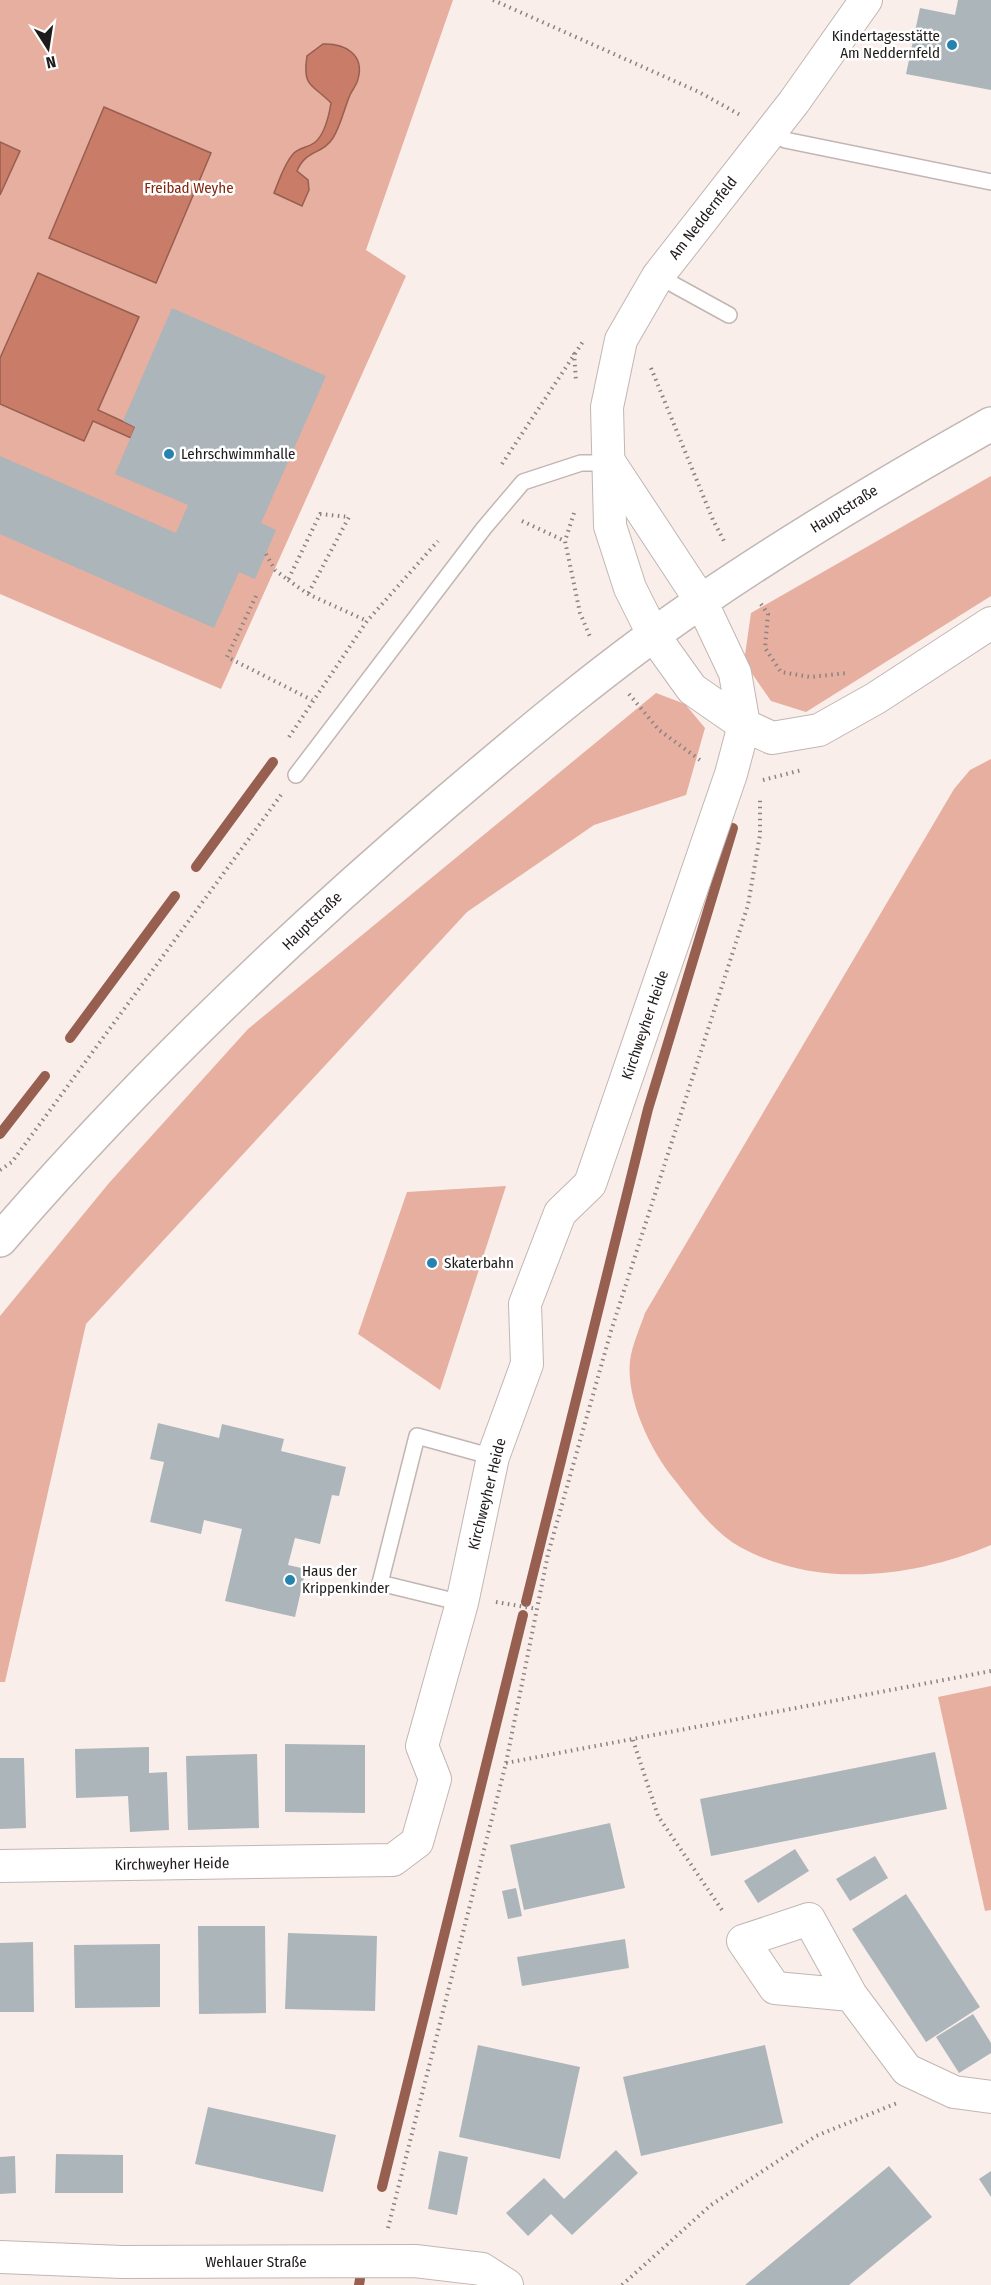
<svg xmlns="http://www.w3.org/2000/svg" width="991" height="2285" viewBox="0 0 991 2285" font-family="'Fira Sans Condensed',sans-serif">
<style>
.green{fill:#e6afa0}
.water{fill:#c97c67;stroke:#965f50;stroke-width:1.5}
.lines{fill:none;stroke-linecap:round;stroke-linejoin:round}
.stream{stroke:#965f50;stroke-width:10}
.building{fill:#abb5ba}
.lane-casing{stroke:#c1b6b3;stroke-width:18}
.street-casing{stroke:#c1b6b3;stroke-width:34}
.secondary-casing{stroke:#c1b6b3;stroke-width:36}
.path{stroke:#8b8381;stroke-width:4;stroke-dasharray:1.5 4.5;stroke-linecap:butt}
.lane{stroke:#fff;stroke-width:15}
.street{stroke:#fff;stroke-width:32}
.secondary{stroke:#fff;stroke-width:33}
.poi-dot{fill:#2484af;stroke:#fff;stroke-width:2}
.labels{text-anchor:middle;dominant-baseline:central;stroke-width:5;stroke-linejoin:round;paint-order:stroke}
.poi-label{font-size:15px;fill:#1f1b1a;stroke:#fff;text-anchor:start}
.park-label{font-size:15px;fill:#84270e;stroke:#fff}
.street-label{font-size:15px;fill:#1f1b1a;stroke:#fff}
</style>
<rect width="100%" height="100%" fill="#faeeeb"/>
<g class="green">
<polygon points="0,0 453,0 366,250 406,276 221,689 0,594"/>
<polygon points="991,476 991,596 806,712 771,701 744,662 751,613"/>
<polygon points="656,693 685,704 705,728 686,795 594,825 467,912 86,1324 5,1682 0,1682 0,1316 109,1183 248,1029"/>
<path d="M991,759V1545C913,1578 817,1589 740,1547C713,1532 692,1502 673,1478C650,1449 626,1399 630,1361C632,1345 640,1328 645,1313L954,789L970,770Z"/>
<polygon points="506,1186 440,1390 358,1334 407,1192"/>
<polygon points="991,1686 991,1910 985,1911 938,1697"/>
</g>
<g class="water">
<path d="M323,44C344,43 365,54 358,79C357,85 352,90 350,95C344,109 341,125 333,138C322,155 306,149 297,171L308,180L309,190L302,206L274,193C279,181 284,164 293,154C299,147 307,148 314,143C324,136 329,115 331,103C313,84 302,88 307,56Z"/>
<polygon points="104,107 211,153 156,283 49,238"/>
<polygon points="0,142 20,151 0,195"/>
<polygon points="38,273 139,317 98,410 135,427 131,438 93,421 84,441 0,404 0,358"/>
</g>
<g class="lines">
<g class="stream">
<polyline points="196,867 273,762"/>
<polyline points="70,1038 175,896"/>
<polyline points="0,1134 45,1076"/>
<polyline points="526,1602 648,1109 733,828"/>
<polyline points="382,2187 523,1615"/>
<polyline points="359,2285 360,2279"/>
</g>
</g>
<g class="building">
<polygon points="958,0 991,0 991,90 906,74 920,8 955,15"/>
<polygon points="172,308 326,376 261,523 276,530 255,579 239,572 214,628 0,534 0,456 176,533 188,505 115,474 135,427 123,421"/>
<polygon points="158,1423 219,1438 222,1424 284,1439 281,1451 346,1467 339,1496 332,1495 320,1544 295,1538 288,1565 306,1569 295,1617 225,1601 242,1529 204,1520 201,1534 150,1522 164,1462 150,1459"/>
<polygon points="285,1744 365,1745 365,1813 285,1812"/>
<polygon points="149,1747 149,1773 167,1772 169,1830 130,1832 128,1796 76,1798 75,1749"/>
<polygon points="935,1752 947,1809 711,1856 700,1799"/>
<polygon points="257,1754 259,1828 188,1830 186,1756"/>
<polygon points="0,1758 24,1758 26,1828 0,1829"/>
<polygon points="610,1823 625,1888 524,1910 510,1845"/>
<polygon points="795,1849 809,1871 758,1903 744,1881"/>
<polygon points="875,1856 888,1878 850,1901 836,1879"/>
<polygon points="516,1888 522,1916 508,1919 502,1891"/>
<polygon points="906,1894 980,2007 926,2042 852,1929"/>
<polygon points="198,1926 265,1926 266,2013 199,2014"/>
<polygon points="288,1933 377,1936 375,2011 285,2009"/>
<polygon points="625,1939 629,1968 522,1986 517,1957"/>
<polygon points="33,1942 34,2012 0,2012 0,1943"/>
<polygon points="160,1944 160,2007 75,2008 74,1945"/>
<polygon points="973,2014 991,2043 991,2053 959,2073 936,2037"/>
<polygon points="478,2045 580,2067 560,2159 459,2137"/>
<polygon points="765,2045 783,2123 641,2156 623,2077"/>
<polygon points="208,2107 336,2135 323,2192 195,2164"/>
<polygon points="616,2150 638,2173 572,2235 551,2214 528,2236 506,2213 544,2178 564,2199"/>
<polygon points="439,2151 468,2157 457,2215 428,2209"/>
<polygon points="56,2154 123,2155 123,2193 55,2193"/>
<polygon points="15,2156 16,2193 0,2194 0,2157"/>
<polygon points="889,2166 932,2217 922,2225 849,2285 745,2285"/>
<polygon points="991,2171 991,2197 979,2179"/>
</g>
<g class="lines">
<defs>
<g id="lane">
<polyline points="785,140 991,182"/>
<polyline points="658,276 729,315"/>
<polyline points="296,775 484,528 523,482 581,463 610,463"/>
<polyline points="462,1603 380,1583 417,1436 493,1457"/>
</g>
<g id="street">
<polyline points="866,0 794,102 658,276 621,340 607,407 610,526 630,588 654,636 692,689 744,725 772,738 819,730 876,698 991,623"/>
<polyline points="0,1866 393,1860 417,1842 435,1779 422,1746 462,1603 493,1457 527,1364 525,1304 560,1213 590,1184 731,774 744,725 735,673 701,601 610,463"/>
<polyline points="851,1995 775,1988 743,1941 809,1919 851,1995 907,2070 954,2092 991,2097"/>
<polyline points="0,2257 122,2262 415,2261 482,2269 507,2285"/>
</g>
<path id="secondary" d="M0,1240C135,1083 286,939 444,804C527,733 613,661 703,600C797,536 893,479 991,424"/>
</defs>
<use href="#lane" class="lane-casing"/>
<use href="#street" class="street-casing"/>
<use href="#secondary" class="secondary-casing"/>
<g class="path">
<polyline points="493,0 699,92 742,116"/>
<polyline points="574,353 576,381"/>
<polyline points="651,368 713,520 725,543"/>
<polyline points="502,464 584,340"/>
<polyline points="574,513 565,541 580,613 591,639"/>
<polyline points="522,521 565,541"/>
<polyline points="266,554 275,570 288,580 320,514 349,517 308,594"/>
<polyline points="288,580 308,594 367,621"/>
<polyline points="256,596 227,657 312,700"/>
<polyline points="761,604 768,614 765,648 781,672 810,677 848,673"/>
<polyline points="629,694 659,730 700,760"/>
<polyline points="289,737 367,621 438,541"/>
<polyline points="763,780 802,770"/>
<polyline points="0,1170 12,1162 281,795"/>
<polyline points="496,1602 537,1609"/>
<polyline points="633,1740 658,1816 724,1913"/>
<polyline points="506,1763 991,1671"/>
<polyline points="388,2228 506,1763 548,1554 611,1331 748,905 760,835 760,800"/>
<polyline points="622,2285 711,2205 816,2136 897,2103"/>
</g>
<use href="#lane" class="lane"/>
<use href="#street" class="street"/>
<use href="#secondary" class="secondary"/>
</g>
<g class="poi-dot">
<circle cx="952" cy="45" r="6"/>
<circle cx="169" cy="454" r="6"/>
<circle cx="432" cy="1263" r="6"/>
<circle cx="290" cy="1580" r="6"/>
</g>
<g class="labels">
<g class="poi-label">
<text x="940" y="36" text-anchor="end">Kindertagesstätte<tspan x="940" dy="17">Am Neddernfeld</tspan></text>
<text x="181" y="454">Lehrschwimmhalle</text>
<text x="444" y="1263">Skaterbahn</text>
<text x="302" y="1571">Haus der<tspan x="302" dy="17">Krippenkinder</tspan></text>
</g>
<g class="park-label">
<text x="189" y="188">Freibad Weyhe</text>
</g>
<g class="street-label">
<text transform="translate(703 218) rotate(-52)">Am Neddernfeld</text>
<text transform="translate(844 509) rotate(-32)">Hauptstraße</text>
<text transform="translate(312 921) rotate(-44)">Hauptstraße</text>
<text transform="translate(645 1025) rotate(-71)">Kirchweyher Heide</text>
<text transform="translate(487 1494) rotate(-76)">Kirchweyher Heide</text>
<text transform="translate(172 1864) rotate(-1)">Kirchweyher Heide</text>
<text x="256" y="2262">Wehlauer Straße</text>
</g>
</g>
<g transform="translate(48 48) rotate(168)" stroke="#ffffff" stroke-width="4.5" paint-order="stroke">
<path d="M0-4.5L10 22L0 15L-10 22Z" fill="#1f1b1a"/>
<text y="-9" font-size="16" font-weight="bold" text-anchor="middle" fill="#1f1b1a">N</text>
</g>
</svg>
